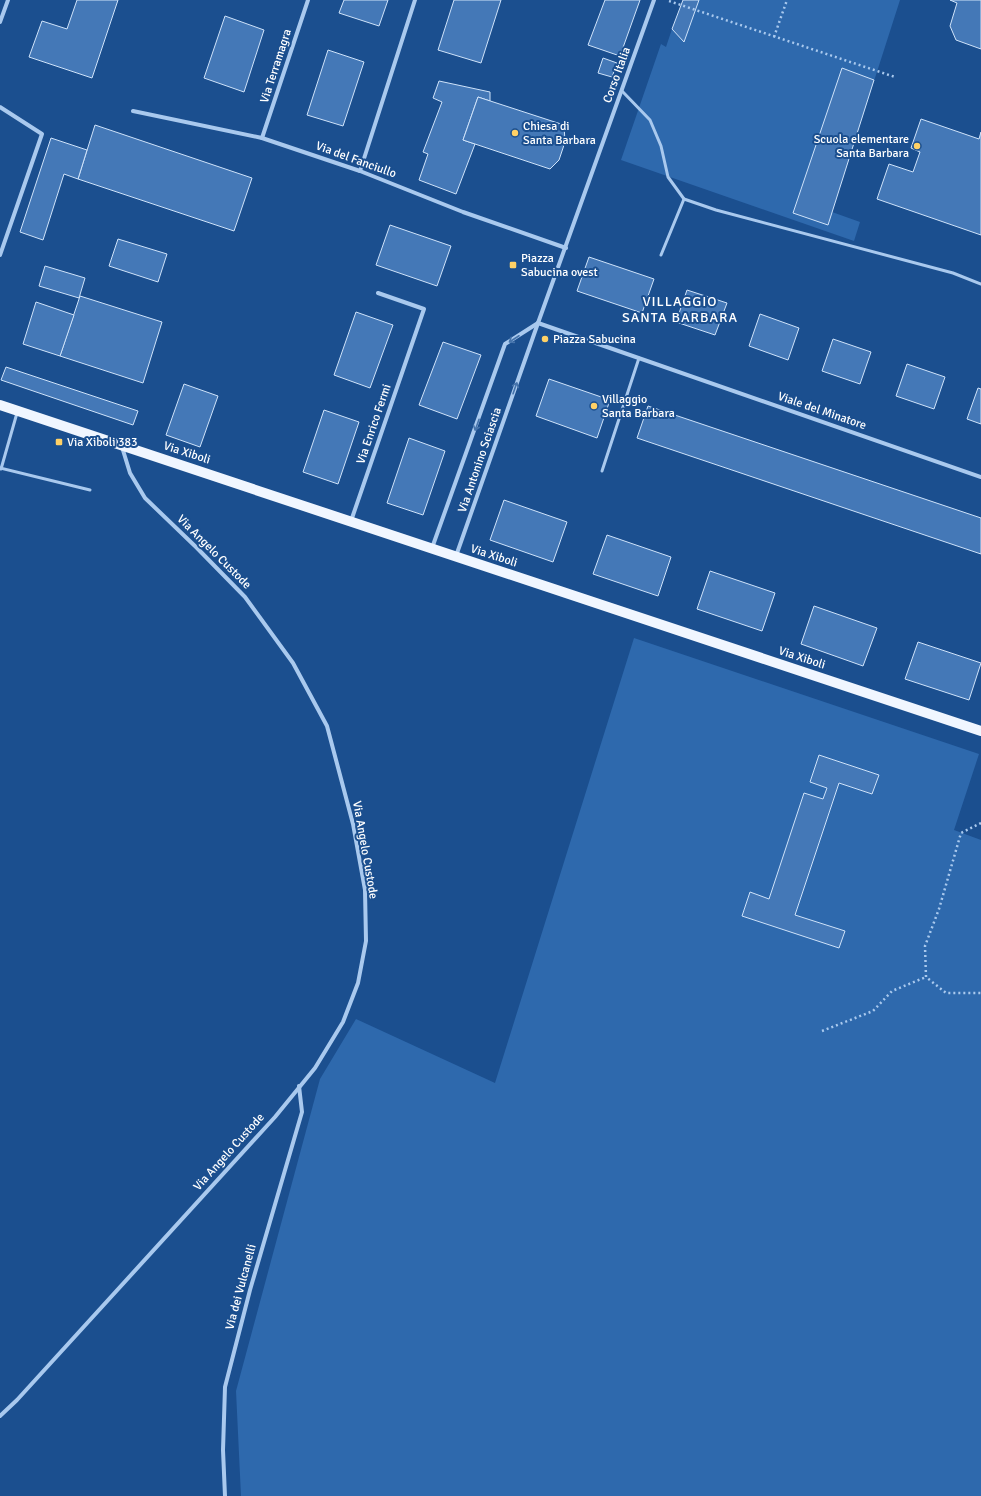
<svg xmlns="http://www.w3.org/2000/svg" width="981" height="1496" viewBox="0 0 981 1496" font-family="Signika,sans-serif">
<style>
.green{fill:#2e69ad}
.building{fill:#4478b7;stroke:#cfe3fa}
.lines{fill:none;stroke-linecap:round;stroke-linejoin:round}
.path{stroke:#a9c9ee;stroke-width:2.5;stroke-dasharray:2 3;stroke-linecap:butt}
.lane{stroke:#a9c9ee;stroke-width:3}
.street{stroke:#a9c9ee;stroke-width:4}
.primary{stroke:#f0f6ff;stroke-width:10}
.oneway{stroke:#4674ac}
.poi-dot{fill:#ffd166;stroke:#1b4f8f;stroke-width:1.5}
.labels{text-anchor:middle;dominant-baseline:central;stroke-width:4;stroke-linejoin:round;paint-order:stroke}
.street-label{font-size:12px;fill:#fff;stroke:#1b4f8f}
.poi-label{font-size:12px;fill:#fff;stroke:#1b4f8f;text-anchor:start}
.quarter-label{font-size:14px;letter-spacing:1px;fill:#fff;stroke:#1b4f8f}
</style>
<rect width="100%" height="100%" fill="#1b4f8f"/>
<g class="green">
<polygon points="699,0 900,0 832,212 860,222 854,241 621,160 661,44 666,47 672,29 684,41"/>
<polygon points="634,638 979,754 954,830 981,840 981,1496 241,1496 236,1391 320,1079 356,1019 495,1083"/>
</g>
<g class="building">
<polygon points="77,0 118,0 92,78 29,57 42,21 67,29"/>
<polygon points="344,0 388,0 379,26 339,13"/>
<polygon points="454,0 501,0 481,63 438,50"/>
<polygon points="605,0 640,0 620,56 588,45"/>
<polygon points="683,0 699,0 684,42 672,29"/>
<polygon points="950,0 981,0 981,49 956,40 950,26 957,3"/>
<polygon points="225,16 264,30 244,92 204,78"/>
<polygon points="328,50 364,62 343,126 307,115"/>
<polygon points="603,58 617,63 612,77 598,73"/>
<polygon points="842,68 874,80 828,225 793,213"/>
<polygon points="439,81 490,92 490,101 478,97 463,140 475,144 456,194 419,180 428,154 423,152 442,102 433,98"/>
<polygon points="478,97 564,125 565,142 559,160 550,169 463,140"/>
<polygon points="921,119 979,139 981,132 981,235 877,199 889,164 913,172 920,152 911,148"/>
<polygon points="95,125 252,178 234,231 78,179"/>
<polygon points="51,138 87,150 78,179 64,174 43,240 20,232"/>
<polygon points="390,225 451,246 437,286 376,265"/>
<polygon points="118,239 167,254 158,282 109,266"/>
<polygon points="589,257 654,279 642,313 577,291"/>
<polygon points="45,266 85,278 79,298 39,286"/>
<polygon points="687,290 727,303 715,335 676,322"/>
<polygon points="80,296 162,322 143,383 60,356"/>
<polygon points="36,302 74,315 60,356 23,344"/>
<polygon points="356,312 393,325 370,388 334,375"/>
<polygon points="760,314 799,328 788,360 749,346"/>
<polygon points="833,339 871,352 860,384 822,371"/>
<polygon points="443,342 481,355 457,419 419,405"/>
<polygon points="907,364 945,377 934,409 896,396"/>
<polygon points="6,367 138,411 133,425 1,380"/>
<polygon points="549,379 610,400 597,438 536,416"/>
<polygon points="184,384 218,396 200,447 166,435"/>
<polygon points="978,388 981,389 981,424 967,419"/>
<polygon points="648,406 981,518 981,554 637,438"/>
<polygon points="324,410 359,422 338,484 303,472"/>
<polygon points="409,438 445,451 423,515 387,503"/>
<polygon points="504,500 567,522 553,562 490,540"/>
<polygon points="607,535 671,557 658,596 593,574"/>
<polygon points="710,571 775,593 762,631 697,609"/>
<polygon points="814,606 877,628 863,666 801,644"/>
<polygon points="918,642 981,663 969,700 905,679"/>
<polygon points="819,755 879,775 872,794 839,783 795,915 845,931 839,948 742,916 750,892 769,899 804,793 823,799 827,788 810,782"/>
</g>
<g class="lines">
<g class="path">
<polyline points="669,1 895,77"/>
<polyline points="774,37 787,0"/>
<polyline points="981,823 961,833 939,909 925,946 926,977 946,993 981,993"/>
<polyline points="822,1031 873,1011 892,991 926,977"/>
</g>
<g class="lane">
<polyline points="622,91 650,120 661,146 668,177 684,199 716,210 953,273 981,284"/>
<polyline points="661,255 684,199"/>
<polyline points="0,468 90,490"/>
<polyline points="1,469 17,413"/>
<polyline points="602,471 639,358"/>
</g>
<g class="street">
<polyline points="0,22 8,0"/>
<polyline points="0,107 42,134 0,255"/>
<polyline points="133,111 262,138 360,171 463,212 566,248"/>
<polyline points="262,138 308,0"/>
<polyline points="360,171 415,0"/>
<polyline points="538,323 981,477"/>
<polyline points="351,521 424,309 378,293"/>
<polyline points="432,548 505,344 538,323"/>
<polyline points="456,556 538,323 654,0"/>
<polyline points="0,1416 17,1400 275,1117 315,1068 343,1022 358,983 366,941 365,890 353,824 327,726 293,663 245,597 197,548 145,498 130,473 122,447"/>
<polyline points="225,1496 223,1450 225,1387 250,1290 302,1112 299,1086"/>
</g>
<polyline class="primary" points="0,405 981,731"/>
</g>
<defs><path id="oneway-shaft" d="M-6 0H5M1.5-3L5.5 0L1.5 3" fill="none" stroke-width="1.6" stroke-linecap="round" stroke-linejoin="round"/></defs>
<g class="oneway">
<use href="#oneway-shaft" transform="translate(514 339) rotate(147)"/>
<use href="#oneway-shaft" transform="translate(515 388) rotate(-71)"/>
<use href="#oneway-shaft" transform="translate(477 425) rotate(110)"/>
</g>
<g class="poi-dot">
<circle cx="515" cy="133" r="4"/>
<circle cx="917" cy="146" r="4"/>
<rect x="509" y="261" width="8" height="8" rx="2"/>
<circle cx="545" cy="339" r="4"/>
<circle cx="594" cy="406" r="4"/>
<rect x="55" y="438" width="8" height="8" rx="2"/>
</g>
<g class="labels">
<g class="street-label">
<text transform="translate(276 66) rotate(-72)">Via Terramagra</text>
<text transform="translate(617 75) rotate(-70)">Corso Italia</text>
<text transform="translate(356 160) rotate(20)">Via del Fanciullo</text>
<text transform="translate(822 411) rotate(19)">Viale del Minatore</text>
<text transform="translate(374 424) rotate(-71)">Via Enrico Fermi</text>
<text transform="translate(187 453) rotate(18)">Via Xiboli</text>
<text transform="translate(480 460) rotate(-71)">Via Antonino Sciascia</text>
<text transform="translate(214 552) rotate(45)">Via Angelo Custode</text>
<text transform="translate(494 556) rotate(18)">Via Xiboli</text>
<text transform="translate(802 658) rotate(18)">Via Xiboli</text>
<text transform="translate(365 850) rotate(80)">Via Angelo Custode</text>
<text transform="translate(229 1152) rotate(-48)">Via Angelo Custode</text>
<text transform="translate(241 1287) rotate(-75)">Via dei Vulcanelli</text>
</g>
<g class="poi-label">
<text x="523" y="126">Chiesa di<tspan x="523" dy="14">Santa Barbara</tspan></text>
<text x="909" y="139" text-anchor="end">Scuola elementare<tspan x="909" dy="14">Santa Barbara</tspan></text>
<text x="521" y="258">Piazza<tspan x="521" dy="14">Sabucina ovest</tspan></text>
<text x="553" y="339">Piazza Sabucina</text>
<text x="602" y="399">Villaggio<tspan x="602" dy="14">Santa Barbara</tspan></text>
<text x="67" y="442">Via Xiboli 383</text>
</g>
<g class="quarter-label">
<text x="680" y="301">VILLAGGIO<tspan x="680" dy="16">SANTA BARBARA</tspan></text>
</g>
</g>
</svg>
